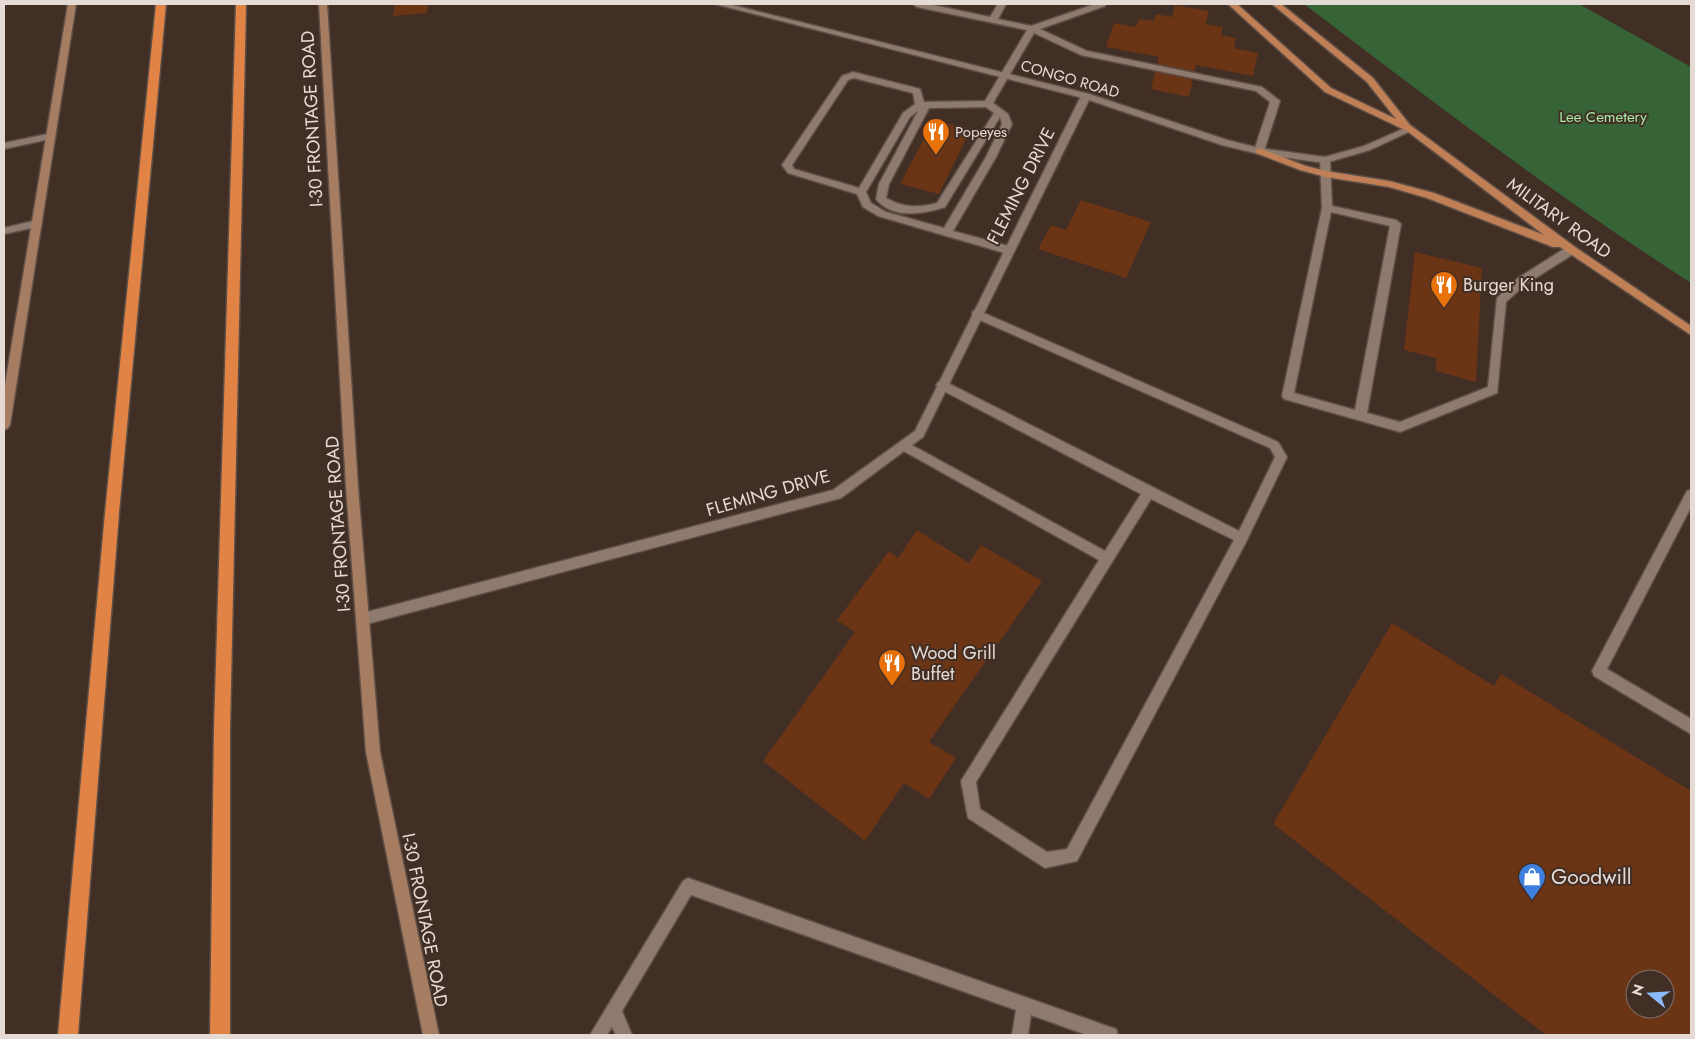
<svg xmlns="http://www.w3.org/2000/svg" width="1695" height="1039" viewBox="0 0 1695 1039" font-family="Jost,sans-serif">
<style>
.green{fill:#376436}
.building{fill:#6a3415;fill-rule:evenodd}
.lines{fill:none;stroke-linecap:round;stroke-linejoin:round}
.service-casing{stroke:#5d4e46;stroke-width:3}
.minor-casing{stroke:#5d4e46;stroke-width:3}
.tertiary-casing{stroke:#5d4e46;stroke-width:3}
.secondary-casing{stroke:#5d4e46;stroke-width:3}
.primary-casing{stroke:#5d4e46;stroke-width:3}
.motorway-casing{stroke:#5d4e46;stroke-width:3}
.service{fill:#8f7a6f;fill-rule:evenodd}
.minor{fill:#8f7a6f;fill-rule:evenodd}
.tertiary{fill:#8f7a6f;fill-rule:evenodd}
.secondary{fill:#a77d62;fill-rule:evenodd}
.primary{fill:#c07f55;fill-rule:evenodd}
.motorway{fill:#e08344;fill-rule:evenodd}
.labels{text-anchor:middle;dominant-baseline:central;stroke-width:4;stroke-linejoin:round;paint-order:stroke}
.far-street-label{font-size:15px;fill:#e6dad4;stroke:#412f26}
.far-park-label{font-size:15px;fill:#a6eaa3;stroke:#412f26}
.far-poi-label{font-size:15px;fill:#e6dad4;stroke:#412f26;text-anchor:start}
.street-label{font-size:18px;fill:#e6dad4;stroke:#412f26}
.poi-label{font-size:18px;fill:#e6dad4;stroke:#412f26;text-anchor:start}
.near-poi-label{font-size:21px;fill:#e6dad4;stroke:#412f26;text-anchor:start}
</style>
<rect width="100%" height="100%" fill="#412f26"/>
<path class="green" d="M1304,4H1579L1691,67V283C1558,197 1430,100 1304,4Z"/>
<g class="building">
<polygon points="395,4 428,4 427,13 393,16"/>
<polygon points="1175,5 1209,11 1206,24 1223,27 1221,35 1236,38 1234,48 1258,53 1253,76 1196,65 1189,97 1151,89 1159,57 1106,47 1114,23 1136,27 1139,19 1154,21 1156,14 1172,17"/>
<polygon points="934,120 971,129 939,194 900,184"/>
<polygon points="1081,200 1151,222 1126,278 1038,249 1051,225 1066,230"/>
<polygon points="1415,252 1482,268 1476,382 1436,371 1436,358 1404,350"/>
<polygon points="917,530 969,563 981,545 1042,581 929,742 956,758 929,799 904,783 865,841 763,761 855,632 837,620 889,551 898,558"/>
<path d="M1392,623L1494,686L1501,674L1691,791V1035H1546L1273,824ZM1635,979H1665V1009H1635Z"/>
</g>
<g class="lines">
<defs>
<g id="service">
<path d="M913,4H928L990,17L998,4H1006L998,19L1031,26L1095,4H1106L1105,6L1040,29L1087,51L1262,87L1280,101L1264,151L1259,154L1254,151L1270,102L1256,91L1081,55L1034,33L993,103L1008,114L1012,124L996,157L953,231L1012,247L1013,250L1012,253L1008,254L878,216L863,207L857,194L788,173L782,165L842,76L853,72L920,89L924,102L985,101L1027,30L917,7ZM854,78L913,93L915,104L903,113L859,188L794,169L792,165L848,80ZM986,107L994,113L937,203C918,208 904,208 886,198L889,184L929,108ZM918,111L879,184L876,199C893,220 923,214 945,207L1000,117L1002,124L986,157L944,228L886,212L871,203L866,192L910,117Z"/>
<path d="M1325,157L1330,160L1332,206L1396,220L1401,224L1367,413L1400,422L1488,387L1497,298L1518,278L1567,247H1575L1576,250L1575,253L1526,284L1506,302L1497,393L1400,432L1284,399L1282,396L1322,208L1320,160ZM1331,212L1390,226L1355,410L1294,393Z"/>
<polygon points="37,220 42,224 41,226 4,234 4,228"/>
<path d="M977,310L1278,442L1287,457L1246,542L1077,861L1045,868L968,818L961,781L1099,560L900,449L898,446L900,443H908L1105,551L1141,494L938,388L936,385L938,382H946L1239,531L1275,457L1270,448L973,317L972,314L973,311ZM1151,499L1234,540L1067,849L1047,852L980,809L976,782Z"/>
<polygon points="1691,490 1691,507 1607,669 1691,719 1691,734 1594,676 1592,671 1687,491"/>
<polygon points="688,878 1110,1027 1116,1029 1118,1035 1087,1035 1031,1015 1028,1035 1012,1035 1016,1010 691,895 622,1011 632,1035 616,1035 612,1027 607,1035 590,1035 683,881"/>
</g>
<g id="minor">
<polygon points="1086,93 1091,96 923,437 841,498 363,625 358,623 356,619 358,615 363,613 833,490 915,431 1081,96"/>
<polygon points="52,133 55,134 55,138 4,149 4,143"/>
</g>
<polygon id="tertiary" points="715,4 728,4 1089,94 1227,140 1259,148 1325,157 1364,146 1407,127 1410,126 1415,129 1370,150 1325,163 1259,154 1222,145 1083,98"/>
<g id="secondary">
<polygon points="68,4 76,4 10,425 8,428 4,430 4,391"/>
<polygon points="319,4 327,4 358,487 380,752 439,1035 423,1035 366,752 346,487"/>
</g>
<polygon id="primary" points="1228,4 1237,4 1331,88 1396,119 1367,82 1272,4 1281,4 1373,78 1410,125 1575,247 1691,326 1691,335 1560,247 1553,247 1427,198 1389,187 1326,177 1300,170 1256,153 1256,149 1259,148 1306,166 1326,171 1389,181 1434,193 1544,235 1407,131 1325,92"/>
<g id="motorway">
<polygon points="156,4 166,4 119,513 78,1035 58,1035 105,513"/>
<polygon points="236,4 246,4 230,729 230,1035 210,1035 214,729"/>
</g>
</defs>
<use href="#service" class="service-casing"/>
<use href="#minor" class="minor-casing"/>
<use href="#tertiary" class="tertiary-casing"/>
<use href="#secondary" class="secondary-casing"/>
<use href="#primary" class="primary-casing"/>
<use href="#motorway" class="motorway-casing"/>
<use href="#service" class="service"/>
<use href="#minor" class="minor"/>
<use href="#tertiary" class="tertiary"/>
<use href="#secondary" class="secondary"/>
<use href="#primary" class="primary"/>
<use href="#motorway" class="motorway"/>
</g>
<defs>
<symbol id="restaurant-pin" viewBox="-11 -11 22 30"><path d="M0 17L-7.5 6A9.5 9.5 0 1 1 7.5 6Z" fill="#e8710a" stroke="#412f26"/><path d="M-5-6h1v4h1v-4h1v4h1v-4h1v5L-1.5 .5V6h-2V.5L-5-1ZM5-6V6H3V1.5H1.5Q1.5-4 5-6Z" fill="#fff"/></symbol>
<symbol id="shop-pin" viewBox="-11 -11 22 30"><path d="M0 17L-7.5 6A9.5 9.5 0 1 1 7.5 6Z" fill="#3f7fe0" stroke="#412f26"/><path d="M-5-2.5h2.3a2.7 3.5 0 0 1 5.4 0H5L5.5 6h-11ZM-1.5-2.5h3a1.5 2.3 0 0 0-3 0Z" fill="#fff"/></symbol>
</defs>
<g fill-rule="evenodd">
<use href="#restaurant-pin" x="920" y="116" width="32" height="43"/>
<use href="#restaurant-pin" x="1428" y="269" width="32" height="43"/>
<use href="#restaurant-pin" x="876" y="647" width="32" height="43"/>
<use href="#shop-pin" x="1516" y="861" width="32" height="43"/>
</g>
<g class="labels">
<g class="far-street-label">
<text transform="translate(1070 79) rotate(16)">CONGO ROAD</text>
</g>
<g class="far-park-label">
<text x="1603" y="117">Lee Cemetery</text>
</g>
<g class="far-poi-label">
<text x="955" y="132">Popeyes</text>
</g>
<g class="street-label">
<text transform="translate(312 119) rotate(-93)">I-30 FRONTAGE ROAD</text>
<text transform="translate(1021 186) rotate(-63)">FLEMING DRIVE</text>
<text transform="translate(1559 218) rotate(36)">MILITARY ROAD</text>
<text transform="translate(768 493) rotate(-16)">FLEMING DRIVE</text>
<text transform="translate(338 524) rotate(-94)">I-30 FRONTAGE ROAD</text>
<text transform="translate(425 920) rotate(79)">I-30 FRONTAGE ROAD</text>
</g>
<g class="poi-label">
<text x="1463" y="285">Burger King</text>
<text x="911" y="653">Wood Grill<tspan x="911" dy="21">Buffet</tspan></text>
</g>
<g class="near-poi-label">
<text x="1551" y="877">Goodwill</text>
</g>
</g>
<rect width="1695" height="1039" fill="none" stroke="#e6dad4" stroke-width="10"/>
<g transform="translate(1650 994) rotate(288)"><circle r="24" fill="#412f26" stroke="#83736c"/>
<path d="M0-4L9 19L0 12L-9 19Z" fill="#8abafc"/>
<text y="-8" font-size="14" font-weight="bold" text-anchor="middle" fill="#e6dad4">N</text>
</g>
</svg>
